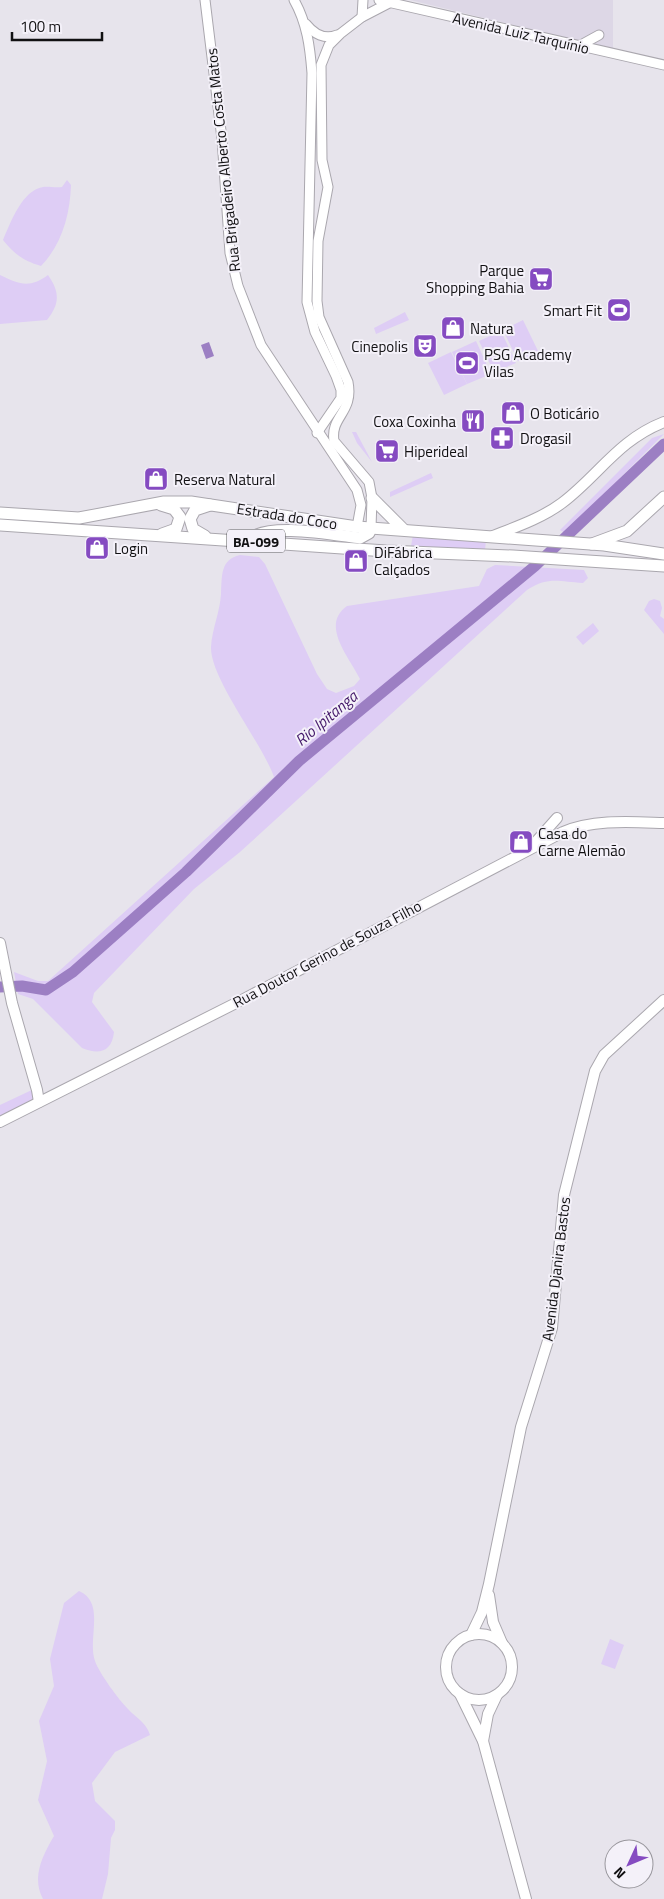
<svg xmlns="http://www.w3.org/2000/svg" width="664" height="1899" viewBox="0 0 664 1899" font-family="'Titillium Web',sans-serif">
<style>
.built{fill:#ddd7e6}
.green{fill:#decdf5}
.water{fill:#9c7fc3}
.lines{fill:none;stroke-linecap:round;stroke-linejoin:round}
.river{stroke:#9c7fc3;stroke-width:11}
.tertiary-casing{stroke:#aaa7ae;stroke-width:11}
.secondary-casing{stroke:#aaa7ae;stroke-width:12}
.primary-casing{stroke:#aaa7ae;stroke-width:13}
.trunk-casing{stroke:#aaa7ae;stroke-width:13}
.tertiary{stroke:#fff;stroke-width:9}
.secondary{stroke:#fff;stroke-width:10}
.primary{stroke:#fff;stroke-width:11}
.trunk{stroke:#fff;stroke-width:11}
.labels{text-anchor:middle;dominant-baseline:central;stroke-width:4;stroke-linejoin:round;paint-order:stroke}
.shield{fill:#f4f1f9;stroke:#555457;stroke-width:1}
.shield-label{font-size:14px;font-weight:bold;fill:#111012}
.street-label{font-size:15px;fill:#111012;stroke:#f4f1f9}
.poi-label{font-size:15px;fill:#111012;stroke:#f4f1f9;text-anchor:start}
.water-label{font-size:16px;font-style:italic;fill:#44196a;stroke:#f4f1f9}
</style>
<rect width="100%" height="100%" fill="#e7e4ec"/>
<polygon class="built" points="410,0 613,0 613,49"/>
<g class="green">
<path d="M67,180L71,185C70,215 62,244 41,266C24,261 14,254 3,240C10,224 22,190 43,187C48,186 55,188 62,187Z"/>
<path d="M0,275C19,284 29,289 48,275C60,292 60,304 47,320L0,324Z"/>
<polygon points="405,312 409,320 376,334 374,328"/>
<polygon points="523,320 539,353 518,361 503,330"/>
<polygon points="501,331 516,363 494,372 479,341"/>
<polygon points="476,341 491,374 467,384 452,352"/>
<polygon points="451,352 467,384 444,395 428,363"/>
<polygon points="352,432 356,432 372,462 357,443"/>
<polygon points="664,434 565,533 560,530 652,438"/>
<polygon points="431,473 433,478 390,497 390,492"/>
<polygon points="413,535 486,539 485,551 416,548 411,546"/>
<path d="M240,555L259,557L265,564L317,674L327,689L336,693L354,686L360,679C349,657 320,625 347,606L479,586L487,569L495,565L584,570L588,578L583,583C559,582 549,576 527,590L240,852L194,889L94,993L92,1002L114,1032C112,1052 99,1055 82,1048L33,999L18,994L14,972L38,981H48L274,777C262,743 210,678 211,647C212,629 220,612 221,594C222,577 220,559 240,555Z"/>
<polygon points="654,599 660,601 662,608 660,616 664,619 664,634 644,610 649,601"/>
<polygon points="593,623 599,631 583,645 576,637"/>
<polygon points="34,1089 38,1099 0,1119 0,1105"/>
<path d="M79,1591C106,1603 87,1638 95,1661C99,1673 119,1700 128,1709C136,1718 146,1722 150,1735L115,1752L92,1783L95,1801L115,1821V1830L111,1838L108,1874L102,1899H43C31,1877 43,1855 54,1836L38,1800L47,1761L39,1721L54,1686L50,1659L64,1603Z"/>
<polygon points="610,1639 624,1645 615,1669 601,1664"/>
</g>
<polygon class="water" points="209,342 214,356 206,359 201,345"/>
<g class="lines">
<polyline class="river" points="0,987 22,986 46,990 73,972 186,872 299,761 535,566 664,444"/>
<defs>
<g id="tertiary">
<polyline points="205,0 222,139 230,253 238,286 261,345 357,490 361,505 357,527"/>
<path d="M294,0C307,23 310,47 312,73L307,302L315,332L336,376L341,390V398L317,433"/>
<polyline points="379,0 664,65"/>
<polyline points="362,17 363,0"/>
<path d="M306,24C314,34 325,40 337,35"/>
<polyline points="579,46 599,35"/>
<path d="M371,528L372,498L369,482L334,441C330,416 354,413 348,382L319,317L317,301L318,241L328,187L322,160L321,65L329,45L340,34L362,17L389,3"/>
</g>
<g id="secondary">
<path d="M493,536C516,527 542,518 562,503C599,475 618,440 664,422"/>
<polyline points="533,845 557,818"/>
<polyline points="0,943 12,1003 37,1090 39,1102"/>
<path d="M0,1122L240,1001L563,832C594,819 631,822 664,823"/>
<polyline points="489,1595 493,1622 502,1643"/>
<circle cx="479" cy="1667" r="33"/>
<polyline points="471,1635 482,1612 489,1584 521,1427 552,1328 564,1195 595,1071 604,1055 664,1000"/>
<polyline points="460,1694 483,1741 526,1899"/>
<polyline points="483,1741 488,1714 497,1695"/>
</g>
<polyline id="primary" points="592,544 627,531 664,497"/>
<g id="trunk">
<polyline points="372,498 403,529"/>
<polyline points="161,505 174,509 180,517 176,529 162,534"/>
<polyline points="0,513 79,518 164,502 191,502 357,527 604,545 664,554"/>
<polyline points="0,525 386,551 513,556 664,566"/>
<polyline points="205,536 193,529 190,519 195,510 210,505"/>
<path d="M248,541C264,521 335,535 360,538L369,533L371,528"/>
</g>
</defs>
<use href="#tertiary" class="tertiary-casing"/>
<use href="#secondary" class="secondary-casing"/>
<use href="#primary" class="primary-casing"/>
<use href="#trunk" class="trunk-casing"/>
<use href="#tertiary" class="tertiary"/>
<use href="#secondary" class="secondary"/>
<use href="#primary" class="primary"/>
<use href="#trunk" class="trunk"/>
</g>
<defs>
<symbol id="supermarket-square" viewBox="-11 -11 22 22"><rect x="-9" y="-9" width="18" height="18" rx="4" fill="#854bc1" stroke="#f4f1f9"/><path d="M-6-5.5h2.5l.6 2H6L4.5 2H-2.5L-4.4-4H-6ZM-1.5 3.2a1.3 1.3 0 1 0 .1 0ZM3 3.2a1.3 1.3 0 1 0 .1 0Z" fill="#fff"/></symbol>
<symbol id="stadium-square" viewBox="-11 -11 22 22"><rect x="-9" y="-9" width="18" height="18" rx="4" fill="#854bc1" stroke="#f4f1f9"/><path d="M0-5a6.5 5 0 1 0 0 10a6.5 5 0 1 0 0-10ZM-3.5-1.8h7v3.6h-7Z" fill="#fff"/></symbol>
<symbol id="shop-square" viewBox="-11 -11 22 22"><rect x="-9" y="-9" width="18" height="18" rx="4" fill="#854bc1" stroke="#f4f1f9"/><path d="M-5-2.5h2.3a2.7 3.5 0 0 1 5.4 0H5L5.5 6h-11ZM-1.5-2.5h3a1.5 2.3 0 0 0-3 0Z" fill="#fff"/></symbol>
<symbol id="theatre-square" viewBox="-11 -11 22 22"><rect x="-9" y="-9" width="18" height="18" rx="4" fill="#854bc1" stroke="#f4f1f9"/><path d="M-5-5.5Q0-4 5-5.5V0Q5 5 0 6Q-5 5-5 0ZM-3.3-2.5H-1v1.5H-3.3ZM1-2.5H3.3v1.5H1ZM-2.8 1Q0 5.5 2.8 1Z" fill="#fff"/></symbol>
<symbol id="restaurant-square" viewBox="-11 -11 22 22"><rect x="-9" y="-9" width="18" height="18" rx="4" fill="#854bc1" stroke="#f4f1f9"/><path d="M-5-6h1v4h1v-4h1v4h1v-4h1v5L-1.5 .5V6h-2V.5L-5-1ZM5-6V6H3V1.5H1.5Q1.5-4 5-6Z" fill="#fff"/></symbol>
<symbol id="pharmacy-square" viewBox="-11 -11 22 22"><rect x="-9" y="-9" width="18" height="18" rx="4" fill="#854bc1" stroke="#f4f1f9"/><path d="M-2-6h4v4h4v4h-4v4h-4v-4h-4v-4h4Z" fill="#fff"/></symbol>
</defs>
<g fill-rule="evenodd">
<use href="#supermarket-square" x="527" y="265" width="28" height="28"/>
<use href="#stadium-square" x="605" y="296" width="28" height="28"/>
<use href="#shop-square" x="439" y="314" width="28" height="28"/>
<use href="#theatre-square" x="411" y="332" width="28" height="28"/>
<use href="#stadium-square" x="453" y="349" width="28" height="28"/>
<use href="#shop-square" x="499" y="399" width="28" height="28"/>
<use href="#restaurant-square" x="459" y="407" width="28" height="28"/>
<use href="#pharmacy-square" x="488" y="424" width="28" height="28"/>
<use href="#supermarket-square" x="373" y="437" width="28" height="28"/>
<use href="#shop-square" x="142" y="465" width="28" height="28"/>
<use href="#shop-square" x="83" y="534" width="28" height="28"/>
<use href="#shop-square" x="342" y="547" width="28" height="28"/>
<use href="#shop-square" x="507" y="828" width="28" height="28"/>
</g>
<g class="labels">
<rect class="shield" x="227" y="529.5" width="58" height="23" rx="4"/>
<g class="shield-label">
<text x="256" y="541">BA-099</text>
</g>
<g class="street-label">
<text transform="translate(521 33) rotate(13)">Avenida Luiz Tarquínio</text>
<text transform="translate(223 160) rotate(-96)">Rua Brigadeiro Alberto Costa Matos</text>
<text transform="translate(287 516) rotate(9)">Estrada do Coco</text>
<text transform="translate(327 954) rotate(-28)">Rua Doutor Gerino de Souza Filho</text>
<text transform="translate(556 1269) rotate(-83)">Avenida Djanira Bastos</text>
</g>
<g class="poi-label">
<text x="524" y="270" text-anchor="end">Parque<tspan x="524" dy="17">Shopping Bahia</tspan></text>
<text x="602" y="310" text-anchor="end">Smart Fit</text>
<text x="470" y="328">Natura</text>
<text x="408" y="346" text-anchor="end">Cinepolis</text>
<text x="484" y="354">PSG Academy<tspan x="484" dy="17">Vilas</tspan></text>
<text x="530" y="413">O Boticário</text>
<text x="456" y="421" text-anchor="end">Coxa Coxinha</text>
<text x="520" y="438">Drogasil</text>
<text x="404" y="451">Hiperideal</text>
<text x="174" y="479">Reserva Natural</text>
<text x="114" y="548">Login</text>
<text x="374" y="552">DiFábrica<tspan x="374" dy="17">Calçados</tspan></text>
<text x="538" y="833">Casa do<tspan x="538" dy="17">Carne Alemão</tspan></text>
</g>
<g class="water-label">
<text transform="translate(326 718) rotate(-40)">Rio Ipitanga</text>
</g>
</g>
<g transform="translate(629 1864) rotate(226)"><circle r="24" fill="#f4f1f9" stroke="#99979d"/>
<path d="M0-4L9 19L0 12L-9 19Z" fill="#854bc1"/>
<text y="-8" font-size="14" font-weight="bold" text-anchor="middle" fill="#111012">N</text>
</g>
<path d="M12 32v8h90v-8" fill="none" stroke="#111012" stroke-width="2.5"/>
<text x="20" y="32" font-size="15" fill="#111012" stroke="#f4f1f9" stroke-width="4" paint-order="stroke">100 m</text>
</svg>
